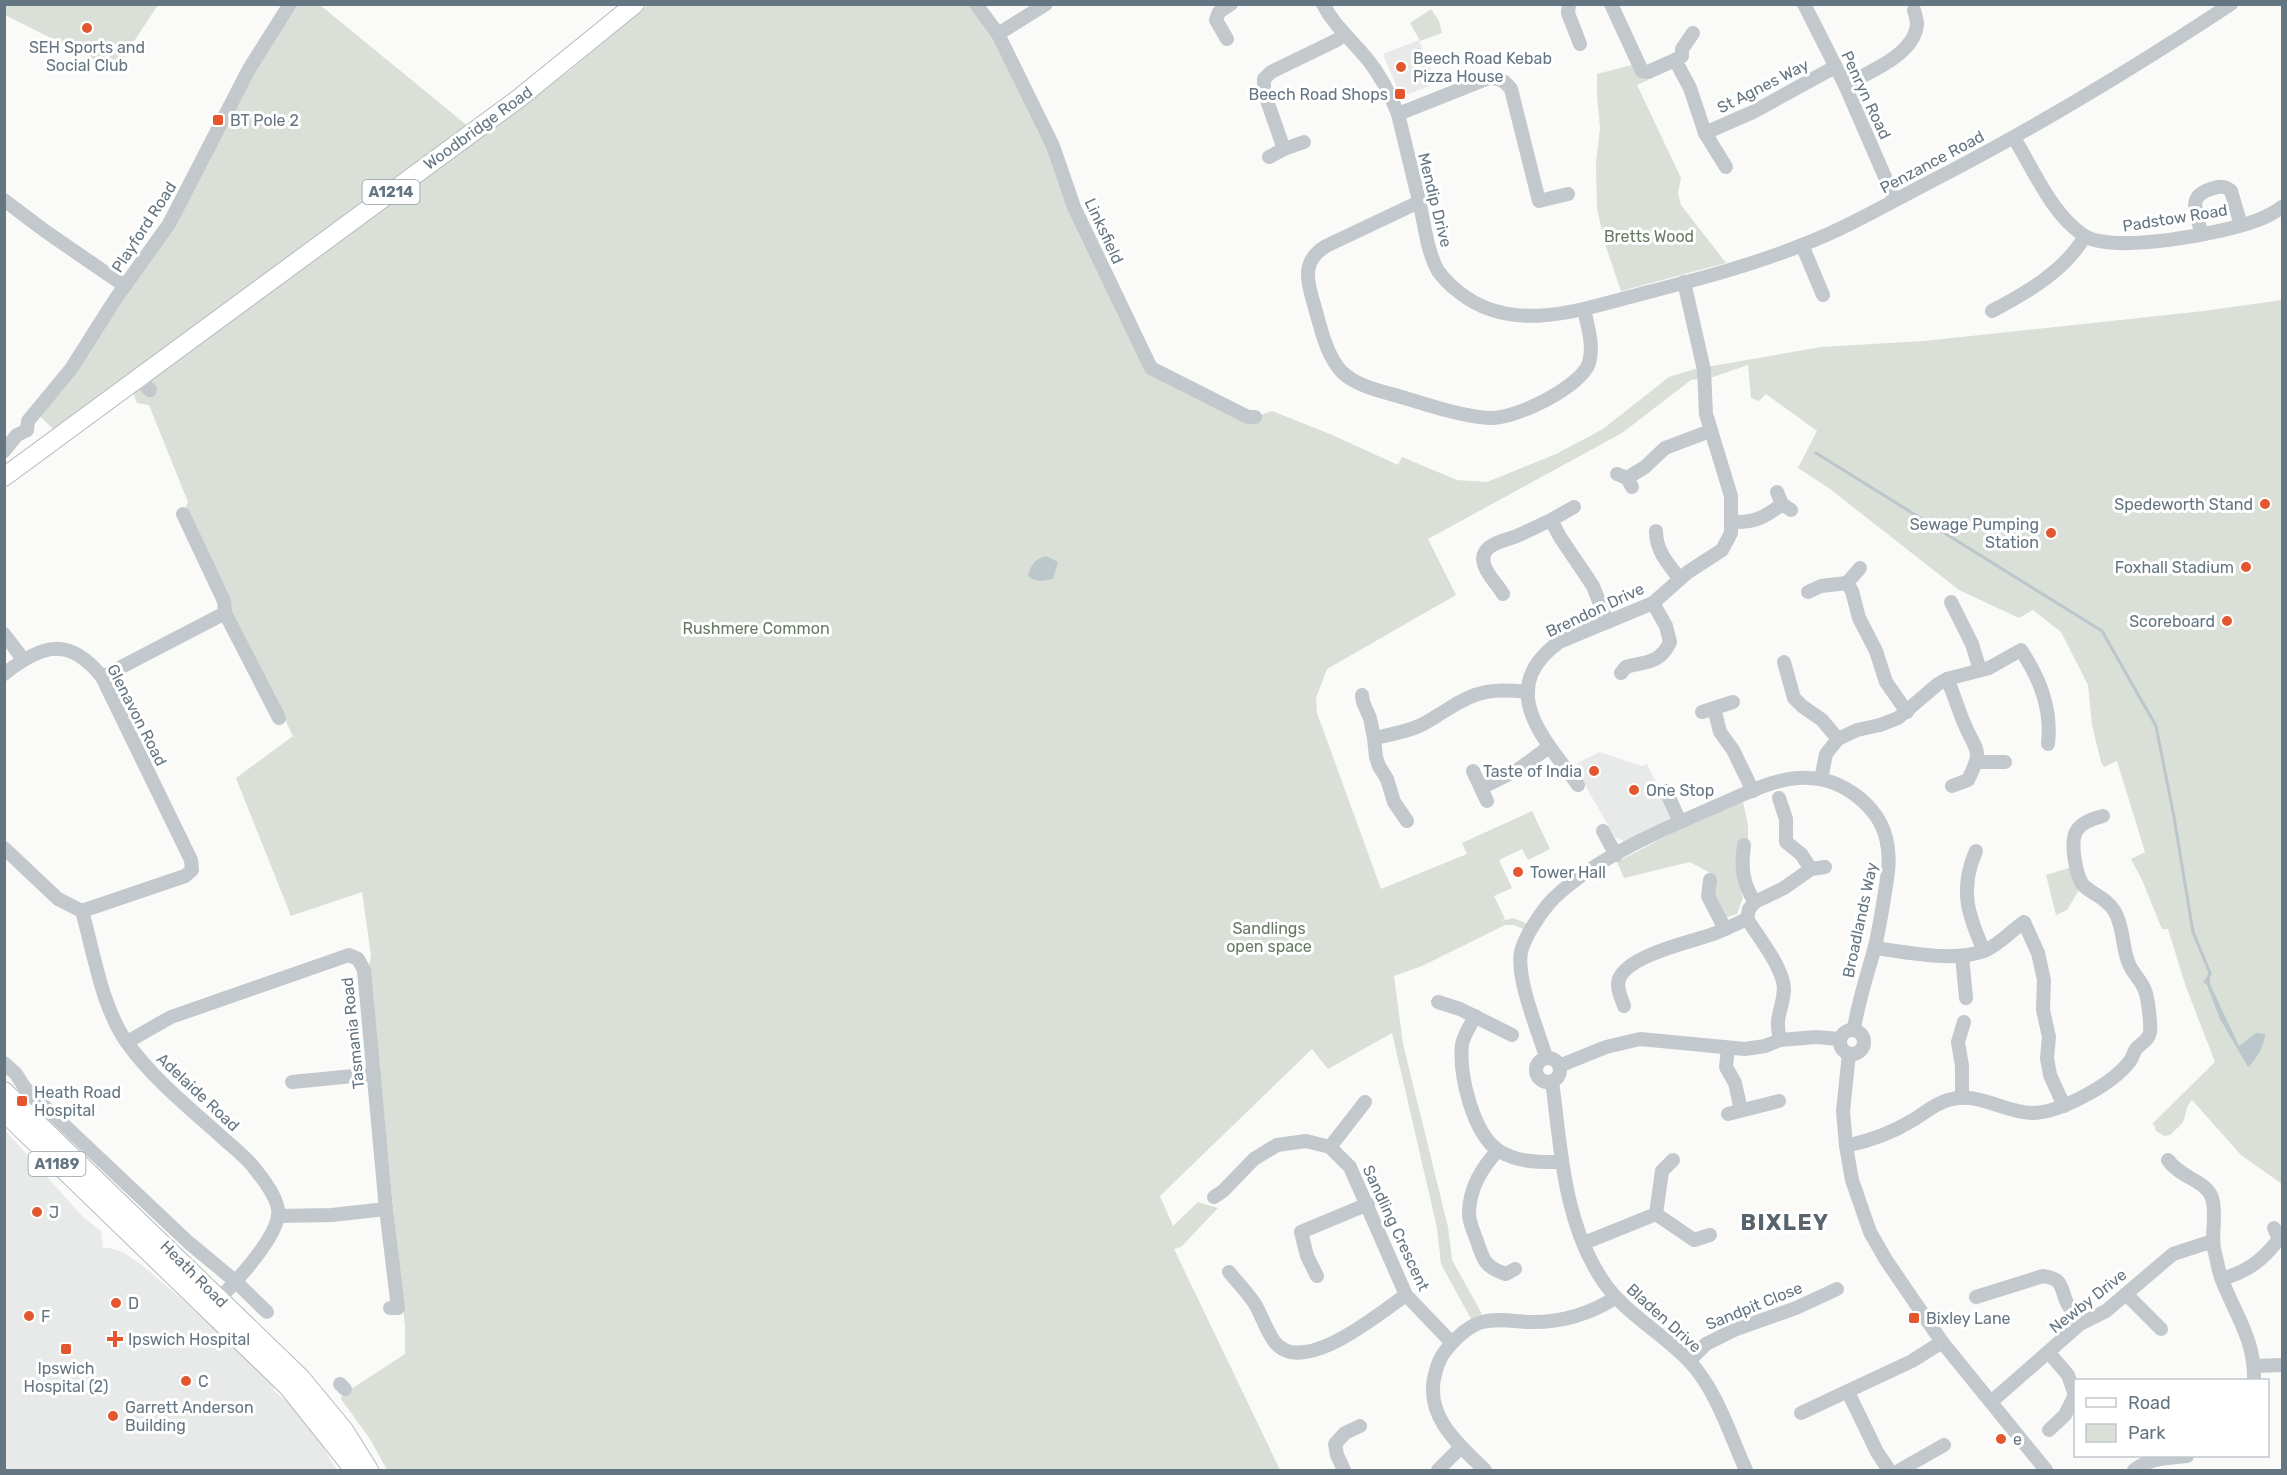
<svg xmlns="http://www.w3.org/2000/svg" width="2287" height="1475" viewBox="0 0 2287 1475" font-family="Rubik,sans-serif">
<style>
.built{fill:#e8e9e9}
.green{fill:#dadfd7}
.water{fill:#bbc7cb}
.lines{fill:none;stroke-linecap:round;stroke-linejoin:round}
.stream{stroke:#bbc7cb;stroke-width:3}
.major-casing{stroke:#b5babe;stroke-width:20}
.minor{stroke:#c3c8cc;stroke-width:14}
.major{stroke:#fff;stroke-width:18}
.poi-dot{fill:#e4572e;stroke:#fff;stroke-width:2}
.labels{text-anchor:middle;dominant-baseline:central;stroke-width:6;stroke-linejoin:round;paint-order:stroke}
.shield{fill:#fff;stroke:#939fa8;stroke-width:1.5}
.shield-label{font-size:15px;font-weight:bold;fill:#657683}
.poi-label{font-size:16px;fill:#657683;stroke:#fff;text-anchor:start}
.street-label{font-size:16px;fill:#657683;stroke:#fff}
.park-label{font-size:16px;fill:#687a64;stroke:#fff}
.district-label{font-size:22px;font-weight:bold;letter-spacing:1.5px;fill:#57646e;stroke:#fff}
</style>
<rect width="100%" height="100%" fill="#fafaf8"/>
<g class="built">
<polygon points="1419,40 1437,83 1401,97 1383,54"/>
<polygon points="1600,752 1641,766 1647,764 1659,789 1669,785 1683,813 1625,842 1615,837 1576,770 1577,763"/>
<polygon points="4,1129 83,1217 101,1231 103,1248 110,1248 123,1252 143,1266 183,1300 274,1384 273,1390 291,1405 313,1431 337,1470 5,1470"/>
</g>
<g class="green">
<polygon points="4,5 5,4 158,5 115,70 5,15"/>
<path d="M298,5H320L480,136L569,71L648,5H976L998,34L1147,359L1255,417L1272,411L1330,434L1398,465L1402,457L1457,480L1487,482L1556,454L1603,429L1669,377L1695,369L1821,347L1924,341L2204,311L2282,300V1184L2241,1155L2192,1100C2186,1106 2187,1111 2184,1119C2182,1126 2174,1130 2170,1135L2164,1136L2155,1130V1126L2152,1124L2215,1062L2186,987L2168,929H2162L2142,880L2131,859L2145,852L2117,761L2104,767L2101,762L2092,725L2088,685L2061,632L2033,610L2019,618L1959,590L1830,489L1798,468L1817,431L1766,394L1759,401L1751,398L1748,365L1713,377L1691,380L1622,433L1428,539L1456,595L1327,669L1316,698L1317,713L1381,889L1467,854L1462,843L1532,811L1550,849L1528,860L1522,849L1499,860L1512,888L1494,896L1505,919L1501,921L1513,918L1533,926L1530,932L1514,925H1505L1422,966L1394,976L1403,1044L1448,1227L1452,1260L1482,1314L1471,1319L1441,1264L1437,1228L1392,1033L1328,1069L1312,1049L1160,1196L1173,1226L1198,1202L1218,1208L1181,1247L1174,1249L1280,1470H387L370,1439L341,1399L342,1395L405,1354V1326L369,966L371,955L362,892L291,916L236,778L293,736L183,514L188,502L149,405L137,403L126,375L53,429L40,416L175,226L259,64Z"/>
<polygon points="1431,9 1439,21 1442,33 1420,41 1410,23"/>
<polygon points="1632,65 1648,78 1648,80 1637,85 1681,178 1678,193 1681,205 1726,263 1621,291 1606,247 1597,209 1596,163 1600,128 1597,95 1597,74"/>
<path d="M1743,802L1748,825V840L1739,841C1736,863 1736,877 1743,898L1737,914L1724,918L1713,896L1716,876L1690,862L1624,878L1617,862L1680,829Z"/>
<polygon points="2075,866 2082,885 2067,910 2056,915 2046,875"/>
</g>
<g class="water">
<path d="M1046,556L1058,562L1053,579L1040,581L1032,579L1028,576C1031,564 1035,559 1046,556Z"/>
<path d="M2210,973V984L2239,1046L2256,1033L2265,1034C2264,1047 2257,1058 2248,1067L2220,1019L2207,985L2203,982Z"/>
</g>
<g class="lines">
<polyline class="stream" points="1816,453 2102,631 2156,726 2174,817 2193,932 2210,973 2209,976"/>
<defs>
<g id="major">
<polyline points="4,477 518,99 635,4"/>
<polyline points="4,1091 301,1378 344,1430 369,1470"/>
<polyline points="4,1112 288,1387 354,1470"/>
</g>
</defs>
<use href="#major" class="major-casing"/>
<g class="minor">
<polyline points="976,4 998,34 1053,146 1074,207 1151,368 1248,417 1255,417"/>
<path d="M1323,4C1334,26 1353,41 1368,60C1381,76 1390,94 1398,114C1405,144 1413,175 1420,205C1425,227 1427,251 1438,271C1444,279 1452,287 1460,293C1514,335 1583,309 1641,294C1695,280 1750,266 1802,245C1844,229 1884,206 1924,185C2030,131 2131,70 2231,4"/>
<polyline points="1569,4 1568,13 1580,44"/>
<polyline points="1611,4 1642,71 1648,72 1675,60 1690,88 1705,133 1753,112 1835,67"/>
<polyline points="1804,4 1845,85 1895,200"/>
<polyline points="998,34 1046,4"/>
<polyline points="1227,39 1216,20 1219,12 1231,4"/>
<polyline points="1675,60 1682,56 1682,49 1693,33"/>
<path d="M1845,85C1867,73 1915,55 1917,24C1917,20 1915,14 1914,10"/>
<path d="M1398,114L1489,78C1500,78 1505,81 1511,89L1539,201L1568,194"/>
<polyline points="1705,133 1726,167"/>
<path d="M2014,138C2034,170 2051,213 2083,235C2112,255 2225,233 2258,220C2266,217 2275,212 2282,207"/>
<polyline points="1284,149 1304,142"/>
<polyline points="1269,157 1284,149 1264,92 1264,79 1271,72 1337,40 1344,34"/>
<polyline points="4,200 45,231 125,286"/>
<path d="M1419,202L1326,246C1303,260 1306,278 1313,301C1320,324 1325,354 1342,372C1357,387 1385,392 1405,398C1431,406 1461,416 1489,418C1514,420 1581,387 1589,363C1594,346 1588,327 1584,310"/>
<path d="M2201,233C2197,211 2185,196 2214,188C2221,186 2225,186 2231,191L2241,225"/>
<polyline points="1802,245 1823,295"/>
<path d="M1992,311C2026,293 2065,271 2085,236"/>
<polyline points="137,378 150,390"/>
<polyline points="27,430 28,421 71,369 116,298 169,224 249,69 290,4"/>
<polyline points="4,451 17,435 27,430"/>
<polyline points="1617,474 1627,478 1632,487"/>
<polyline points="1627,478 1645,467 1665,448 1710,431"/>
<polyline points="1777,492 1782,504 1791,510"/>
<polyline points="183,514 224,601 225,613 279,718"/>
<polyline points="1551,520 1574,507"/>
<path d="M1732,522C1754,523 1766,517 1782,504"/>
<path d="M1656,531C1656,551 1668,564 1680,579"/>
<polyline points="1847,583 1860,568"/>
<polyline points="1808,592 1821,586 1847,583 1852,591 1859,618 1876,651 1886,682 1907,712"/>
<path d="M1503,594C1498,585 1489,577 1485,567C1476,545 1503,541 1517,536C1528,531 1540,525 1551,520L1560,537L1593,586L1607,622"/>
<polyline points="1951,602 1972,644 1980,670"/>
<polyline points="4,634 23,659"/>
<polyline points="1784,662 1794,698 1802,706 1822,720 1838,739"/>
<path d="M1621,673L1626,667C1646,661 1660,664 1670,642L1666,626L1653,603"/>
<path d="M4,674C42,644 69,636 102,677L191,860L192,870L185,876L82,911L58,899L4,848"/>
<polyline points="102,677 225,613"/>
<path d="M1947,679C1954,694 1958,709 1964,723C1976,752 1984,748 1968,780L1952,786"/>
<polyline points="1362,695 1363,702 1370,718 1374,738"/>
<polyline points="1714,708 1720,732 1733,750 1753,791"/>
<polyline points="1702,712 1733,702"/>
<polyline points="1977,762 2005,762"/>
<polyline points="1473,771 1487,801"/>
<path d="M1821,779L1826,754L1838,739L1857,730L1880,725L1898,718L1938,684L1947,679L1989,668L2021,650C2040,679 2052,709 2048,744"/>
<path d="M1578,785C1545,739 1494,690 1559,642L1653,603L1688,572L1722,550L1731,533V496L1706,414L1704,370L1684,282"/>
<polyline points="1481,788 1519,769 1549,747"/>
<polyline points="1666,791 1680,822"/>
<polyline points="1779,798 1786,819 1786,842 1801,854 1811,869"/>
<path d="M1407,821L1394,802L1387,779L1379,766L1376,757L1374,738C1389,735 1405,732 1419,726C1429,722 1439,714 1448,709C1477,690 1495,688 1528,692"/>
<polyline points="1603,831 1616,855"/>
<path d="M1744,845C1741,867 1742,883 1755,902"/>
<path d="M1976,851C1959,890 1968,915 1984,951"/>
<polyline points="1710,880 1708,896 1725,929"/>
<path d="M82,911C94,953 102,1009 128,1044C154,1080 192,1110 225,1140C235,1149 247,1158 255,1169C264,1180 281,1202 278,1217C272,1244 232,1286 213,1305"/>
<polyline points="1747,919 1749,909 1755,902 1784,888 1811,869 1825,867"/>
<path d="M1875,948C1907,952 1956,963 1986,950C2000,944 2012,930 2024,922L2038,953L2044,980L2043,1010L2049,1037L2047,1058L2050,1075L2064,1106"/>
<polyline points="1962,956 1966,998"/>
<polyline points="1438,1002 1460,1009 1512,1035"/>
<path d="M1624,1006C1621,997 1616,988 1619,979C1628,955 1691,942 1713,934C1725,930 1735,924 1747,919C1758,936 1784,969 1784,989C1783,1011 1774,1014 1780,1040"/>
<path d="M1475,1016C1471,1025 1463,1036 1462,1045C1459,1075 1473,1134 1499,1151C1520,1163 1538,1162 1561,1162"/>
<circle cx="1852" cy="1042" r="12"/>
<polyline points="127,1042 171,1017 349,955 358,959 364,970 386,1209 398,1308 390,1308"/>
<polyline points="1728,1048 1726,1067 1735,1083 1741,1110"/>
<polyline points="1849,1054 1843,1111 1846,1146 1852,1180 1870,1232 1886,1260 1942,1342 2046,1470"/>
<path d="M1546,1057C1538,1030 1516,979 1521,952C1524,937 1543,909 1554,898C1598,856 1664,829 1719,805C1747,793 1778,776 1809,778C1843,779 1878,806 1886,838C1891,857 1888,873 1885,892C1882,911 1879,931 1874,950C1867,976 1858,1002 1854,1029"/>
<circle cx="1548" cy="1070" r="12"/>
<polyline points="4,1063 16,1074 25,1088 188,1242 235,1281 267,1312"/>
<polyline points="1559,1066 1606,1047 1640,1039 1745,1049 1765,1046 1780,1040 1816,1037 1840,1039"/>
<path d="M1552,1081C1561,1148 1563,1219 1601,1278C1623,1313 1662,1332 1690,1362C1717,1391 1730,1435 1746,1470"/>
<polyline points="292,1082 374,1074"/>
<polyline points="1962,1097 1962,1066 1958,1042 1964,1022"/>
<polyline points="1728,1114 1779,1101"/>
<path d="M1846,1146C1869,1141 1892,1133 1913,1120C1925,1113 1934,1104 1948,1100C1980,1091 2001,1112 2032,1113C2060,1113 2113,1084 2130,1061C2133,1057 2133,1053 2136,1049C2141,1043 2149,1040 2150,1032C2151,1025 2148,997 2145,991C2142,981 2133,974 2129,964C2122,948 2124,928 2115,912C2108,899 2094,895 2084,886C2079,881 2076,868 2075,861C2070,833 2075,823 2103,816"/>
<polyline points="1330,1147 1365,1102"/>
<path d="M1498,1150C1482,1168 1469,1188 1469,1214C1469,1222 1474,1233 1477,1241C1483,1260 1486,1268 1506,1274L1515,1269"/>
<path d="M2168,1160C2180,1178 2206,1180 2212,1198C2217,1215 2211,1233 2214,1249C2217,1259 2218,1271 2222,1280C2236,1316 2255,1340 2254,1380"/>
<polyline points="1214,1197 1223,1191 1254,1159 1277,1145 1306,1141 1330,1147 1350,1167 1406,1295 1452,1343"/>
<polyline points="1656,1214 1694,1240 1710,1235"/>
<polyline points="1656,1214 1662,1171 1673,1160"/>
<polyline points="278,1216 332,1215 386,1209"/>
<polyline points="1584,1243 1656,1214"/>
<path d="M1229,1272C1237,1282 1248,1293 1255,1304C1262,1316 1266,1330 1274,1341C1302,1379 1380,1313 1406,1295"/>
<polyline points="1317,1276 1307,1256 1301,1232 1368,1204"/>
<path d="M2222,1279C2248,1271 2262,1261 2279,1239L2274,1228"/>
<polyline points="2126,1294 2161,1329"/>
<path d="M1976,1297L2043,1276C2064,1279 2060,1287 2067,1303C2071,1310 2076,1317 2080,1324"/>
<polyline points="1689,1361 1706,1344 1734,1330 1796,1308 1837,1289"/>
<polyline points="2254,1366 2282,1365"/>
<polyline points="340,1384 345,1389"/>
<polyline points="1848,1392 1877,1452 1889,1470"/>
<polyline points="1991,1402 2080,1324 2106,1311 2173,1254 2213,1241"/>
<polyline points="1801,1413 1912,1361 1942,1342"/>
<polyline points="2049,1430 2065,1415 2075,1395 2068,1375 2049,1353"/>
<polyline points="1344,1470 1337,1455 1335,1444 1345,1433 1360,1426"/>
<polyline points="1438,1470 1461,1447"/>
<path d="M1485,1470C1458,1444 1424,1416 1435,1374C1437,1366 1440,1357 1446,1350C1455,1339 1468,1326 1482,1322C1497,1318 1513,1321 1528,1322C1561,1323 1588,1315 1615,1298"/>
<polyline points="1900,1470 1944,1445"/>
<path d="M2134,1470C2150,1458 2167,1458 2187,1456"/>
</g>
<use href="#major" class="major"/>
</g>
<g class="poi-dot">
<circle cx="87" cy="28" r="6"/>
<circle cx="1401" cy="67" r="6"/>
<rect x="1394" y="88" width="12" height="12" rx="3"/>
<rect x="212" y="114" width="12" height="12" rx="3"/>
<circle cx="2265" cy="504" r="6"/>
<circle cx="2051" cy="533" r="6"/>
<circle cx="2246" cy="567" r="6"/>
<circle cx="2227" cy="621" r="6"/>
<circle cx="1594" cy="771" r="6"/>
<circle cx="1634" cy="790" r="6"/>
<circle cx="1518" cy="872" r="6"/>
<rect x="16" y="1095" width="12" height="12" rx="3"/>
<circle cx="37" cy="1212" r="6"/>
<circle cx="116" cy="1303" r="6"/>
<circle cx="29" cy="1316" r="6"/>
<rect x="1908" y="1312" width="12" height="12" rx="3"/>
<path d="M112 1330h6v6h6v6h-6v6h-6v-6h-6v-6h6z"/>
<rect x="60" y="1343" width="12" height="12" rx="3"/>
<circle cx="186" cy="1381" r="6"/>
<circle cx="113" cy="1416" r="6"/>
<circle cx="2001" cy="1439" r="6"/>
</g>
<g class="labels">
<g class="shield">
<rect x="362.5" y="180" width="57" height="24" rx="4.5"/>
<rect x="28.5" y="1152" width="57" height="24" rx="4.5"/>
</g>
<g class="shield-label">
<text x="391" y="192">A1214</text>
<text x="57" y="1164">A1189</text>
</g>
<g class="poi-label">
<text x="87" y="47" text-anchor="middle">SEH Sports and<tspan x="87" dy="18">Social Club</tspan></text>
<text x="1413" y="58">Beech Road Kebab<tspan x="1413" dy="18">Pizza House</tspan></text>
<text x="1388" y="94" text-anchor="end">Beech Road Shops</text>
<text x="230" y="120">BT Pole 2</text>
<text x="2253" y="504" text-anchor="end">Spedeworth Stand</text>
<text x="2039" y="524" text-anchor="end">Sewage Pumping<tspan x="2039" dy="18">Station</tspan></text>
<text x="2234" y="567" text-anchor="end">Foxhall Stadium</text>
<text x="2215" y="621" text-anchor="end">Scoreboard</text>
<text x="1582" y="771" text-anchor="end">Taste of India</text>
<text x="1646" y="790">One Stop</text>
<text x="1530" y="872">Tower Hall</text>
<text x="34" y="1092">Heath Road<tspan x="34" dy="18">Hospital</tspan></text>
<text x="49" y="1212">J</text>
<text x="128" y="1303">D</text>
<text x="41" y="1316">F</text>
<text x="1926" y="1318">Bixley Lane</text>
<text x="128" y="1339">Ipswich Hospital</text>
<text x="66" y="1368" text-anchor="middle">Ipswich<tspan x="66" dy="18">Hospital (2)</tspan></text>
<text x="198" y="1381">C</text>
<text x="125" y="1407">Garrett Anderson<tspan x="125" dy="18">Building</tspan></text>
<text x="2013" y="1439">e</text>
</g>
<g class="street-label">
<text transform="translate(1763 86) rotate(-27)">St Agnes Way</text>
<text transform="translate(1866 95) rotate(65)">Penryn Road</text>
<text transform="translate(478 128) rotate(-36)">Woodbridge Road</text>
<text transform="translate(1932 162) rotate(-28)">Penzance Road</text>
<text transform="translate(1435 200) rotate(76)">Mendip Drive</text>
<text transform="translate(2175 218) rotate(-9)">Padstow Road</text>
<text transform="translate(144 227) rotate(-57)">Playford Road</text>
<text transform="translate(1104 231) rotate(65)">Linksfield</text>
<text transform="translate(1595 610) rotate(-25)">Brendon Drive</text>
<text transform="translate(137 715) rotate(63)">Glenavon Road</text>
<text transform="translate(1860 920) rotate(-78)">Broadlands Way</text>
<text transform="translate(353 1033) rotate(-96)">Tasmania Road</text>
<text transform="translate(198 1092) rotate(43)">Adelaide Road</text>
<text transform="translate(1396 1228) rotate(65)">Sandling Crescent</text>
<text transform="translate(194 1274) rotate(45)">Heath Road</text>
<text transform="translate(2088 1301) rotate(-38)">Newby Drive</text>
<text transform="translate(1754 1306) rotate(-22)">Sandpit Close</text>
<text transform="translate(1664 1318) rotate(42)">Bladen Drive</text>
</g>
<g class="park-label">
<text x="1649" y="236">Bretts Wood</text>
<text x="756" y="628">Rushmere Common</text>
<text x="1269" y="928">Sandlings<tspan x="1269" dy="18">open space</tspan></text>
</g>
<g class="district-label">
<text x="1785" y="1222">BIXLEY</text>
</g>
</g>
<rect width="2287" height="1475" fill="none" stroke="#657683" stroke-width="12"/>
<rect x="2074" y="1379" width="195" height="78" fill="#ffffff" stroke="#c1c8cd" stroke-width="1.5"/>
<rect x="2086" y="1398" width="30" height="9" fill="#ffffff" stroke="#c1c8cd" stroke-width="1.5"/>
<text x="2128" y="1409" font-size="18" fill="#657683">Road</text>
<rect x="2086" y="1424" width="30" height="18" fill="#dadfd7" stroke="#c1c8cd" stroke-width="1.5"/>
<text x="2128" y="1439" font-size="18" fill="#657683">Park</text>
</svg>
